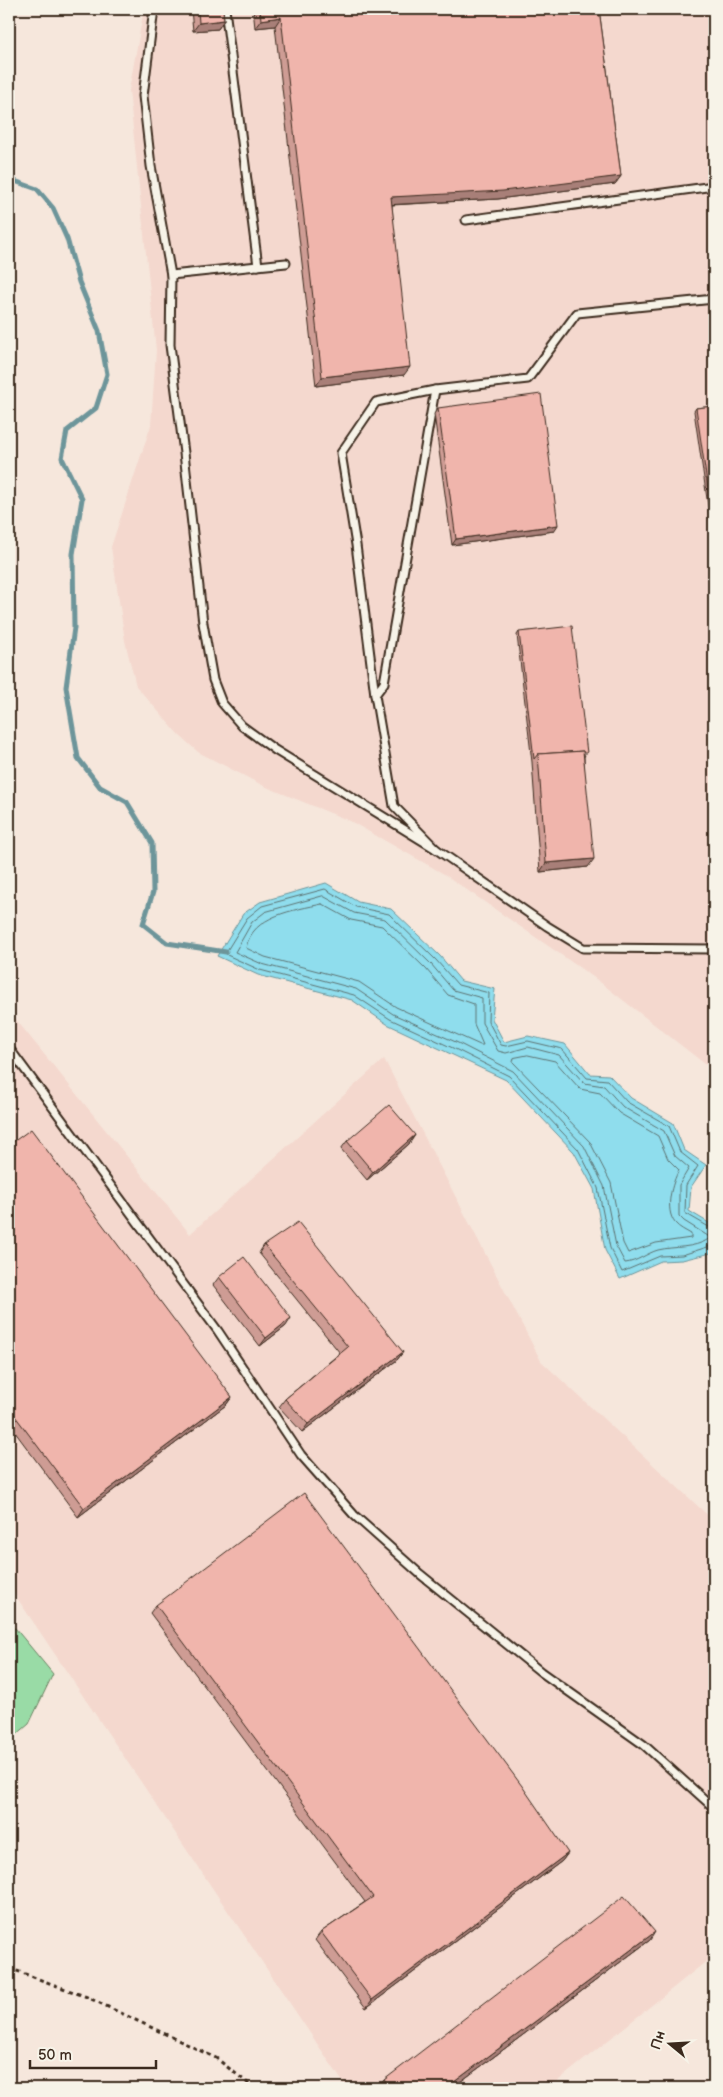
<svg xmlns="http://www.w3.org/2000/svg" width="723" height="2097" viewBox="0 0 723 2097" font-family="'Balsamiq Sans',sans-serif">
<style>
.built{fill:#f4d8ce}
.green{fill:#99dba6;stroke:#6a8262}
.water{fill:#8fdded;stroke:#6d959a}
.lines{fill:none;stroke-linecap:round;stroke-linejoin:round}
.shore{stroke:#5d7271;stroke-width:1}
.stream{stroke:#6d959a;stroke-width:5}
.service-casing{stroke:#3b2a1e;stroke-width:11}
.path{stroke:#3b2a1e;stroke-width:3;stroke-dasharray:4 4;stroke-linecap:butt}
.service{stroke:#f7f3e8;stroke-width:7}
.wall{fill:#ce9c94;stroke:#3b2a1e}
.shaded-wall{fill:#a87f78;stroke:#3b2a1e}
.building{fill:#f0b5ac;stroke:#3b2a1e}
</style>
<rect width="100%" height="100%" fill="#f6e7dc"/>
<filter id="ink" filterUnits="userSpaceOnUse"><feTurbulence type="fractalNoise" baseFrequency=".02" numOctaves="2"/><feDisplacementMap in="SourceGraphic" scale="10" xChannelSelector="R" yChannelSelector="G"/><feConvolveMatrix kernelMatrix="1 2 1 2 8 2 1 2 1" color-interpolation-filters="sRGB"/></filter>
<g filter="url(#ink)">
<g class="built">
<polygon points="144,9 714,9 714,1071 596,979 444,874 350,821 264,786 198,752 179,735 136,686 125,641 111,547 151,425 156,350 129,90"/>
<polygon points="9,1011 190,1234 384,1059 541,1361 714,1521 714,1955 549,2088 347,2088 9,1586"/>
</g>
<polygon class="green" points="15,1628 53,1674 29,1724 9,1741 9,1629"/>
<polygon class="water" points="326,883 358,902 391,909 440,956 461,981 495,989 492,1019 504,1042 528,1036 565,1044 590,1074 609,1075 631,1098 673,1123 684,1150 706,1165 691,1187 689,1211 714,1226 714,1245 711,1253 682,1260 661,1261 620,1279 605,1250 594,1189 574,1152 506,1080 387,1024 352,1000 258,975 217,956 243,914 260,902"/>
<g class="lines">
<g class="shore">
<path d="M323,896L354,913L385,919L431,964L453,990L482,998V1023L498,1051L506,1053L528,1047L559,1055L584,1083L604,1086L623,1107L664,1131L675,1156L689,1168L679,1185V1216L684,1221L708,1236L709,1239C693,1249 675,1246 658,1250C647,1253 637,1262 625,1263L616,1246L604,1186L584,1146L513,1071L458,1043L393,1014L356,989L262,964L235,952L252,922L265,912Z"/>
<path d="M322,904L351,920L382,926L426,969L448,995L474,1004V1024L483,1045H480L396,1007L359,982L265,957L246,948C252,915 295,910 322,904Z"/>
<path d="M528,1055L555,1061L580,1089L600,1093L619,1113L658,1136L668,1159L679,1170C672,1183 664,1209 675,1223C679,1228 686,1231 691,1234V1238L656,1243L628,1253L623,1243L611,1183L590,1142L513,1062L514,1058Z"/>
<polyline points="714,1230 685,1213 686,1185 698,1166 680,1152 669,1126 627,1102 607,1080 587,1078 562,1049 528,1041 506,1046 501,1045 488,1021 489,993 458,985 436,960 389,914 356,907 325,889 262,906 247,918 226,952 227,955 260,970 354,995 390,1019 455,1049 509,1076 578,1149 598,1188 610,1248 622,1272 660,1256 682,1255 714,1245"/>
</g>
<polyline class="stream" points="9,179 37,189 53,208 67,239 79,282 99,331 107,374 96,408 67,431 62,458 82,499 73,554 74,628 66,687 78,758 100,787 127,802 152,843 153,892 143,924 167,943 226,952"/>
<defs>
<g id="service">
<polyline points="154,9 143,96 151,166 171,275 170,345 184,453 203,623 213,680 222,703 242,726 275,750 436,849"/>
<polyline points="225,9 258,266"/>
<polyline points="466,220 714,186"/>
<polyline points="171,275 286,263"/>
<polyline points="435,390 384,683 375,695 394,806 436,849 547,926 583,948 714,949"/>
<polyline points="375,695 356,545 341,453 376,402 435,390 528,379 577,313 714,299"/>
<polyline points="9,1048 218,1331 301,1455 354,1515 420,1574 541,1672 644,1745 714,1808"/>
</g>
</defs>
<use href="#service" class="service-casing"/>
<polyline class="path" points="9,1968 87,1997 216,2058 254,2088"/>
<use href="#service" class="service"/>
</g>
<g class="wall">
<polygon points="191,9 223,9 224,20 218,29 193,31"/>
<polygon points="253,9 599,9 621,176 615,184 498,199 392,205 404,375 316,386 275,26 255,28"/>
<polygon points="714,406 714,546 694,411 696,408"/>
<polygon points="438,408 554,531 452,545 434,414"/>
<polygon points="519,632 585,756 584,756 588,867 540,872 532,762 517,635"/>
<polygon points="415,1135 409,1144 367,1180 341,1149 347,1141"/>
<polygon points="9,1145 232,1397 226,1405 78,1517 9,1424"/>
<polygon points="264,1245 403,1352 397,1360 302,1432 279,1407 285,1399 340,1353 259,1253"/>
<polygon points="219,1277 286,1326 260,1346 213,1285"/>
<polygon points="156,1605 568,1853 562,1861 366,2008 315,1940 321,1932 365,1902 150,1613"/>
<polygon points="650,1940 452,2088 378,2088 384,2080"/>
</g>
<g class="shaded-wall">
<polygon points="281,17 275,26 255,28 261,20"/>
<polygon points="224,20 218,29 193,31 199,23"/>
<polygon points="621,176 615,184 498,199 385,205 391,197"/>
<polygon points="410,367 404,375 316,386 322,377"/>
<polygon points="558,525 554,531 452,545 456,539"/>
<polygon points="594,859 588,867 540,872 546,863"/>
<polygon points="415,1135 409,1144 367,1180 373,1172"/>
<polygon points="291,1318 286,1326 260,1346 266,1338"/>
<polygon points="403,1352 397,1360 302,1432 308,1424"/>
<polygon points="232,1397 226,1405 78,1517 84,1508"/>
<polygon points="568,1853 562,1861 366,2008 372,2000"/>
<polygon points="655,1932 650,1940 452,2088 446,2088"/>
</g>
<g class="building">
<polygon points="198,9 223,9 224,20 199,23"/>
<polygon points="260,9 599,9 621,176 503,191 391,197 410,367 322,377 281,17 261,20"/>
<polygon points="541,394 558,525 456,539 438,408"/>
<polygon points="714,406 714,530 696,408"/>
<polygon points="572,626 587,753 583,753 583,751 538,754 534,759 519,632"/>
<polygon points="583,751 594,859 546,863 538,754"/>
<polygon points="389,1105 415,1135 373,1172 347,1141"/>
<polygon points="31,1129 232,1397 84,1508 9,1408 9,1145"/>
<polygon points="298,1222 403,1352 308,1424 285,1399 348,1347 264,1245"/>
<polygon points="244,1257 291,1318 266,1338 219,1277"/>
<polygon points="304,1493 522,1786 568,1853 372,2000 321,1932 373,1897 156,1605"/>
<polygon points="624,1896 655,1932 446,2088 390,2088 384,2080"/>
</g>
</g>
<rect width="723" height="2097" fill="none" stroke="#f7f3e8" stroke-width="30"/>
<rect x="15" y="15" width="693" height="2067" fill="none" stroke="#3b2a1e" stroke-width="2" filter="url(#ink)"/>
<g transform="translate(670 2044) rotate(288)" stroke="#f7f3e8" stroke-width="4" paint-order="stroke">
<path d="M0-4L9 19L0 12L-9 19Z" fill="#3b2a1e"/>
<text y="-8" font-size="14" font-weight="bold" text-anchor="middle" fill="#3b2a1e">Пн</text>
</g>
<path d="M30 2060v8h126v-8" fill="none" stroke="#3b2a1e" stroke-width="2.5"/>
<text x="38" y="2060" font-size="15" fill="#3b2a1e" stroke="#f7f3e8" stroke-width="4" paint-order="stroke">50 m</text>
</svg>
